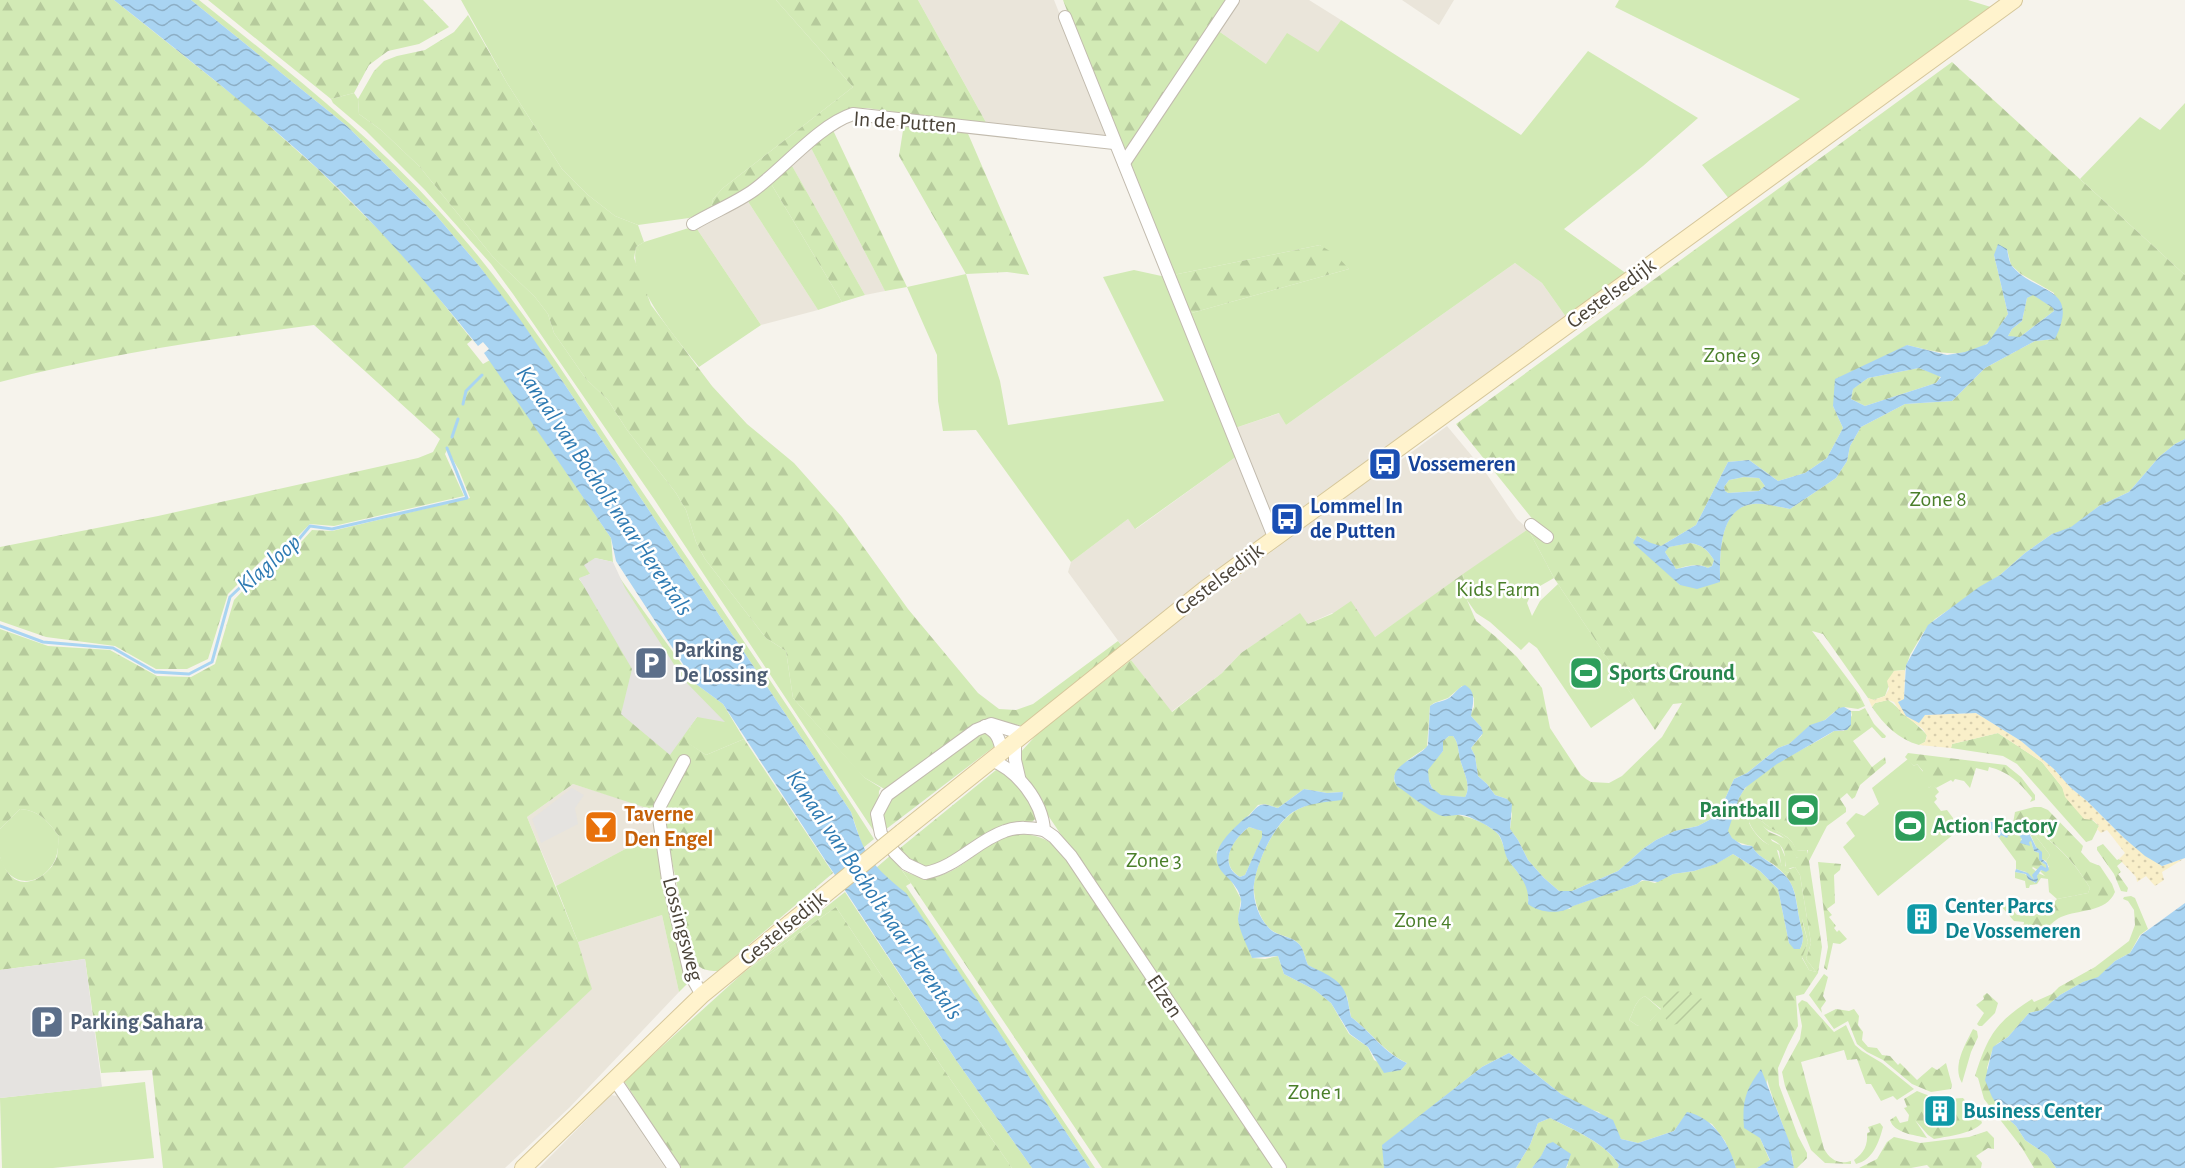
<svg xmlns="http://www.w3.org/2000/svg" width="2185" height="1168" viewBox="0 0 2185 1168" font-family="'Alegreya Sans',sans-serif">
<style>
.residential{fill:#eae5da}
.green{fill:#d2eab5}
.forest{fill:url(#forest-firs);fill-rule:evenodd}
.sand{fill:url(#sand-dots)}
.garden{fill:url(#garden-furrows)}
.parking{fill:#e5e3e0}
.water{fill:url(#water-waves);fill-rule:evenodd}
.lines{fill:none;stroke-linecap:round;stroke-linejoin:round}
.stream{stroke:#a9d4f2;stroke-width:3}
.street-casing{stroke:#c2bbae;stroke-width:14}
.secondary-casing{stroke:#d6c79b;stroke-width:18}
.street{stroke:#fff;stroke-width:12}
.secondary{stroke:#fff3cd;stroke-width:16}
.secondary-bridge-casing{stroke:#d6c79b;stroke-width:18;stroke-linecap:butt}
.secondary-bridge{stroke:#fff3cd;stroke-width:16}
.labels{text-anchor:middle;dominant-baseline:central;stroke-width:5;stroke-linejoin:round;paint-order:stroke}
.street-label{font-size:22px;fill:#4b4439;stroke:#fff}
.park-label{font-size:22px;fill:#4a7f2a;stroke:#fff}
.transit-label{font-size:22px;font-weight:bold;fill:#164399;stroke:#fff;text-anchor:start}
.service-label{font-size:22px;font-weight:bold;fill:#4e5e75;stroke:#fff;text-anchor:start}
.leisure-label{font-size:22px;font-weight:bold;fill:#27864d;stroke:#fff;text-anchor:start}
.food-label{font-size:22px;font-weight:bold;fill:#c56008;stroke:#fff;text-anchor:start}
.culture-label{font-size:22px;font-weight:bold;fill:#0d838f;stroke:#fff;text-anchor:start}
.water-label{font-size:24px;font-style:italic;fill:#2e7ab2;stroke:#fff}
</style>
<defs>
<pattern id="forest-firs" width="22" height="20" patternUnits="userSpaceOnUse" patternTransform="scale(1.5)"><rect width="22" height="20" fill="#d2eab5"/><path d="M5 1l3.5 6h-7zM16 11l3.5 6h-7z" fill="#b6ca9c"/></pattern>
<pattern id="sand-dots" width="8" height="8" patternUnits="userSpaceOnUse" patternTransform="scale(1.5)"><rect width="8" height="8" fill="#f9efc9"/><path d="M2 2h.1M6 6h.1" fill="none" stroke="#d7cead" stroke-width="1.8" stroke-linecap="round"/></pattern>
<pattern id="garden-furrows" width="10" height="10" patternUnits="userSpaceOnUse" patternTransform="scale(1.5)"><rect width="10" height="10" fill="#d2eab5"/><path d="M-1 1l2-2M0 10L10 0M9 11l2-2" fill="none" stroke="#b6ca9c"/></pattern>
<pattern id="water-waves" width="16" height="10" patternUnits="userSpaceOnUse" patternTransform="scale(1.5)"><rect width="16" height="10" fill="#a9d4f2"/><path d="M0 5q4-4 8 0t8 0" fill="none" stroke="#8caec5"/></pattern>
</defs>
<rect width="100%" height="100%" fill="#f6f3ec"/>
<g class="residential">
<polygon points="918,0 1054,0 1110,140 988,126"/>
<polygon points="1237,0 1309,0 1341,20 1318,53 1266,64 1217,30"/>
<polygon points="1402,0 1454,0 1439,25"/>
<polygon points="811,148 885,291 865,295 791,164"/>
<polygon points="747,200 818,310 761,325 695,226"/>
<polygon points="1515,263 1542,283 1566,317 1280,523 1273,519 1232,429 1280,413 1286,425"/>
<polygon points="1447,426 1486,473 1517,519 1528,529 1375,637 1332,613 1308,624 1300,614 1241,653 1222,673 1171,712 1131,660 1181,619 1366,482 1382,474"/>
<polygon points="1237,456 1265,526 1266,535 1122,646 1068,572 1071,562 1128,519 1136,529"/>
<polygon points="573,784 653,809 657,832 556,886 527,817"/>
<polygon points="662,915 679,992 570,1107 505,1168 403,1168 591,989 578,942"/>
<polygon points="611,1095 617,1096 665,1168 539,1168"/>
</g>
<g class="green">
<path d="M191,0H199C283,67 367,132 440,212C515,293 574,389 635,481C716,600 797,718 874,839L863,848L851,812L561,379L480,267L435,214L347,126Z"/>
<polygon points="461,0 776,0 853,87 723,188 713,199 711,209 689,218 638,225 615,216 588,195 562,169 507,83"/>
<polygon points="1619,0 1968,0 1994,8 1730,200 1702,165 1800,99 1615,7"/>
<polygon points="1341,20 1521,135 1588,51 1698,118 1643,166 1564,229 1627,274 1566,317 1542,283 1515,263 1286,425 1279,413 1232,429 1188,314 1349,269 1320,245 1173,275 1128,167 1217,30 1266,64 1287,33 1318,52"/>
<polygon points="354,93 358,99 359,114 381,130 419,166 493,257 535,297 548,314 554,333 586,379 608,400 627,430 676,493 686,510 696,542 705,559 766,638 786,651 793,698 865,778 881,788 879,791 877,836 654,499 513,294 491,264 425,190 366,131 333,103 331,99"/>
<polygon points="2185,103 2185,275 2080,179 2140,117 2160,130"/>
<polygon points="770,182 842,302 818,310 747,200"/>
<path d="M695,226L761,325L699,367C677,339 628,284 636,247L644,242Z"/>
<polygon points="1134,270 1166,277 1237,456 1135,529 1128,519 1071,562 976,430 943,431 938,401 937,355 907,287 966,274 1000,381 1008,425 1164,401 1103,277"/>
<polygon points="1528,529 1554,578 1533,590 1527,603 1532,616 1540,601 1558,584 1634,698 1591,728 1537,648 1529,642 1521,650 1490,622 1476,613 1467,600 1463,574"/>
<polygon points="612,567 696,684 723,704 744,739 706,755 686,742 691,725 697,717"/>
<polygon points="1908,759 1914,766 1917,764 1923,772 1929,788 1933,784 1939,792 1935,796 1937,799 1934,802 1941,811 1947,810 1953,818 1953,823 1959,823 1960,829 1878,896 1843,847 1855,836 1846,823 1856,813 1864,816 1879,804 1872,788"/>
<path d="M20,809C41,811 47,821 59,836C58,848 58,859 50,868C33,889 7,884 0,857C0,849 0,837 0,829Z"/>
<path d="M1752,816C1759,818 1762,822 1768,826C1781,835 1791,835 1797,851L1807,850L1808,854L1797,858C1791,851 1789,841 1781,836C1775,832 1769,832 1763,826L1772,841L1780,845L1786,859L1785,866L1790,869L1795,867L1800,875L1811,943L1806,959L1816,972L1809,970L1802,957L1808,942L1790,872L1788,873L1782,870L1779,851C1766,844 1755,836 1749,822Z"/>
<path d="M2035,828C2060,850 2072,858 2090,888L2088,893L2057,899L2049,892L2048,879L2041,878L2037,884L2030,885L2029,888H2026L2025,881L2015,878V872L2025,874L2035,883L2038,873L2045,876L2040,871L2049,867L2046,861L2050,855L2032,831Z"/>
<polygon points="657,832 670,912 687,984 679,992 662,915 578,942 556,886"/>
<polygon points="891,855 911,883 906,886 1095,1168 1090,1168 906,894 878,871 876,868"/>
<polygon points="845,892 956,1060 1032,1168 1012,1168 944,1070 836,907 743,973"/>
<path d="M1645,996L1661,1010L1650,1021L1638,1026L1629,1020C1634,1012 1634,1001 1645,996Z"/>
<polygon points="145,1082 154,1158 53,1168 2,1168 0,1098"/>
</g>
<g class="forest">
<path d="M0,0H114L248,107L320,171L389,240L430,287L477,346L472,340L467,344L483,364L490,360L611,538L613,562L595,558L590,574L579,579L691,725L687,742L706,755L744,739L833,873L718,971C705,971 699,969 692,958L662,813L573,784L527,817L578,942L592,989L403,1168H163L152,1070L101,1073L85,959L0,970V857C3,862 5,870 9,874C24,893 52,874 57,856C58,850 58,842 59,836C47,821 41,811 20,809L0,829V629L48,646L110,650L157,676L191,677L215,664L234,600L270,562L292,552L312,530L332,531L470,498L459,470L447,450L445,454L464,496L334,526L310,524L287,547L265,557L228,594L208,659L187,669H156L115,646L46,637L0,621V547L158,516L418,458L433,452L440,439L314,325C209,339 103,355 0,382Z"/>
<polygon points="208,0 423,0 449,27 419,44 388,51 369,65 354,93 331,99"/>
<polygon points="776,0 918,0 988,126 867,108 853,109 840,113 750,187 711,209 713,199 723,188 853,87"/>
<polygon points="1063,0 1230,0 1126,156 1090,72"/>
<polygon points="468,15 507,83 562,169 588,195 615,216 638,225 644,242 636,247 634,258 651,305 712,386 747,424 794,463 842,517 908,609 978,693 999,709 1016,710 1033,704 1118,641 1122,646 1024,725 1014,726 998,721 888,791 865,778 858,771 793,698 786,651 766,638 705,559 696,542 686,510 676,493 627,430 608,400 586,379 554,333 548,314 535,297 493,257 419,166 381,130 359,114 358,99 374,71 384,61 397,56 425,50 454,32"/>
<path d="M1952,62L2185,275V439L2175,444L2159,457L2129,492L2099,506L2071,528L2052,534L2025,553L2000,575L1935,619L1923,633L1910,655L1905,670L1894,671L1885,696L1873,700L1868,698L1823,634L1812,631L1859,694L1865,706L1858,709L1844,707L1834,712L1825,720L1810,726L1789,744L1778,748L1747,773L1734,779L1719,812L1713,818L1698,826L1675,831L1656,840L1643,849L1618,871L1572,891H1559L1544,878L1528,860L1518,840L1510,829L1512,814L1507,799L1495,795L1487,784L1478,776L1475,756L1471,748L1482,735L1481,727L1470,715L1474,707V698L1462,686L1448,698L1434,703L1430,706L1427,747L1408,760L1394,776V781C1405,790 1415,801 1428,806C1451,817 1474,813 1496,832C1504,839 1504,856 1512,865C1519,874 1532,888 1528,901L1541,910L1570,909L1572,906L1637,884C1645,878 1647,881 1655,883L1673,874L1694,871L1715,864L1733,854L1760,871L1778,889L1789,943L1800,949C1806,937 1801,929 1799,917C1795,892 1795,881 1773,864C1765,859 1756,855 1752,846C1738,843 1722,839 1730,820C1734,810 1737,799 1744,790C1762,766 1809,748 1834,731H1844L1852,715L1851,711H1859L1865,708L1874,724L1886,736L1885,738H1882L1872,727L1853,741L1872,767L1885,757L1886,763L1860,785L1855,797L1852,799L1847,793L1840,799L1846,808V812L1827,826L1809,861L1822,947L1818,973L1804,994L1796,996L1798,1026L1788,1045L1778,1068L1779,1085L1798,1136L1807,1153V1158L1797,1168H1794C1790,1136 1775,1110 1767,1079L1760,1138L1770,1161L1757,1168H1736L1725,1141L1712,1124L1687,1113L1674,1131L1638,1143L1621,1139L1599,1112L1580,1106L1561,1094L1509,1053L1482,1067L1383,1145L1384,1168H1286L1041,805L1024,777L1019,754L1039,732L1131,660L1172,712L1222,673L1241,653L1300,613L1308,624L1332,614L1351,601L1375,637L1463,574L1467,600L1476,621L1496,637L1517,657L1542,688L1550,728L1581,775L1586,779L1591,782L1609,783L1622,776L1662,737L1682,703L1673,704L1655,730L1554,578L1528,529L1534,521L1456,424ZM2007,249L2011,265L2021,274L2054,293L2055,339L2035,341L1985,368L1952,401L1905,404L1861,427L1850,446L1847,461L1836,478L1790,509C1779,507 1765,503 1753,504C1718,507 1720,557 1720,582L1680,585L1638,536L1651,544L1661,546L1696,525L1728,462L1749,460L1778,481L1805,473L1827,458L1843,428L1833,406L1907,345C1933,351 1960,360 1985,345C1994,339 2001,323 2008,314L1994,255ZM1304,789L1327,793L1343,792C1329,798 1303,805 1292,813C1274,825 1256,863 1254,884C1253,898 1259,917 1268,927C1277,937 1291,935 1299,944C1304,949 1305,959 1308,965L1318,971L1347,996L1351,1017C1370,1031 1385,1053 1407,1063L1401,1070H1393L1374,1060L1368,1047L1349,1034L1331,1003L1315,990L1284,974L1278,956L1265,959L1252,958L1238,919L1241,899L1216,852L1258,805L1264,804L1278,808ZM1752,816C1759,818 1762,822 1768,826C1780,835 1792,835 1796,851L1808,850V854L1804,853L1797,858L1786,839L1769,832L1760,823L1755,822C1761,842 1771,835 1780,845C1786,851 1785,861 1786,869L1795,867L1800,875L1811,943L1806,959L1816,972L1809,970L1802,958L1808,942L1803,924L1796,872L1793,870L1788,873L1783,870L1776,847C1764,845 1755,835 1749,823ZM1645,996L1661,1009L1650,1021L1643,1020L1638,1026L1629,1020C1634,1012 1634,1001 1645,996Z"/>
<polygon points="904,124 966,129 1029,275 1007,272 966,274 899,156"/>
<polygon points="832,128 907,287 885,291 811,148"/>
<polygon points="791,164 865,295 842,302 770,182"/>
<polygon points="1320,245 1336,255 1349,269 1188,314 1173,275"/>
<polygon points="2033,294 2053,308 2054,311 2020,337 2014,338 2008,336 2012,329 2022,321 2027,298"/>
<polygon points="1919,368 1941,376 1936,383 1865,406 1851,399 1853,389 1868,378"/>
<polygon points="1744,477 1759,478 1765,486 1759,491 1728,493 1725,491 1724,487 1729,480"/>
<path d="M1690,543C1702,545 1707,549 1714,560L1712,566L1708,568C1698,562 1687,566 1676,569L1665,552L1668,547Z"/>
<path d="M1888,700C1891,701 1925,732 1927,735L1925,742L1919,745C1898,739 1884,725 1872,707L1875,703Z"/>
<polygon points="988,732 992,734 995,746 885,830 883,811 888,802 979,733"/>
<polygon points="1998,733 2042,762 2062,787 2066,797 2099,826 2092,840 2086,842 2017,764 2003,756 1951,748 1952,744"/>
<path d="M1449,736H1453C1459,743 1458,751 1460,759C1463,771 1472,786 1465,797L1444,796L1438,794L1432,788L1427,776L1429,767L1443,751V741Z"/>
<path d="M1908,753L2006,765L2021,777L2035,795V800L2030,802L2032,798C2019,782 2009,772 1989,767L1988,771L1976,768L1970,788L1964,781L1955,779L1953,782L1951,780L1936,788L1933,785L1929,788L1920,774L1923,771L1917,764L1914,766L1905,757Z"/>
<path d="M996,770C1015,772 1026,797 1036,812L1035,819L1030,824C1005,836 951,866 925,867C912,868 906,858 899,849Z"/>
<path d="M2034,807H2041L2048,810L2083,846L2081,852L2090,862L2100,866L2112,884L2115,892C2106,913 2079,909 2061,917C2054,920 2049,927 2042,931L2023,928L2024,922L2014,921L2001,906L2006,902L2017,915L2033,916L2051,906L2057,899L2088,893L2090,888C2072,858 2061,850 2035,828L2032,831L2050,855L2046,861L2042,859L2030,834L2023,836L2022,832L2017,830L2012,824L2008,829L2006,827L2013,823L2015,812Z"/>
<path d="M1249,827L1262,831V838L1245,875L1240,877C1217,863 1233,839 1249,827Z"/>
<polygon points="2012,828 2014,828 2013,832 2015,835 2020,835 2022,839 2020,840 2031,841 2034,851 2039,853 2042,862 2046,865 2046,869 2041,865 2038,870 2033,867 2032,868 2037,872 2035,880 2032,880 2026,872 2016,869 2016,861 1999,838 2001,835 2005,837 2008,836"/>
<path d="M1020,833C1044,837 1052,840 1067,860L1274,1168H1102L902,870C944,893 967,856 1001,837C1007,835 1014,834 1020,833Z"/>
<polygon points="2103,844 2117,860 2119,859 2123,861 2117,866 2121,872 2118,874 2128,888 2127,892 2121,891 2114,874 2097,850 2097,847"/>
<polygon points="1818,862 1841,864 1840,870 1834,875 1835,903 1827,909 1832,915 1829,917 1836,926 1834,928 1837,932 1839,930 1847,939 1840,944 1833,943 1827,970 1824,968 1828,947"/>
<path d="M2131,896L2135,898L2148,929L2140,935L2130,953L2115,961L2098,978L2083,982L2060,995L2042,1010L2029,1013L2008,1037L1997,1044L1992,1051L1987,1068L2004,1115L2016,1126L2025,1140L2047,1155L2056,1168H2034L2022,1148L1984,1099L1978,1078L1975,1076C1988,1035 1996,1022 2032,999L2034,1002L2052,994L2059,987L2095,967L2129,941L2135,925L2134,910L2128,901L2123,899L2124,897Z"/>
<polygon points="836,907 944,1070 1012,1168 681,1168 624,1081 743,973"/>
<polygon points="1824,974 1828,977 1823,996 1826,1001 1821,1008 1822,1013 1809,995"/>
<polygon points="1987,993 1998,1003 1995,1013 1982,1026 1979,1026 1977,1024 1984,1013 1976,1005 1984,999 1983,996"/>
<path d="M1802,1000L1807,1002L1834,1032L1846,1025L1855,1045L1862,1051L1882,1063L1914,1089L1897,1100L1893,1096L1881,1101L1871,1084H1866L1857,1059L1847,1060L1844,1050L1801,1062L1824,1149C1830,1159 1838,1165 1851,1161V1164L1825,1163L1811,1150L1785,1086L1782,1072L1800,1039L1802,1026L1798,1004Z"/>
<polygon points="1836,1009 1849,1011 1854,1009 1859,1016 1858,1025 1863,1032 1862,1040 1868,1047 1877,1048 1882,1055 1890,1056 1898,1065 1900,1063 1917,1080 1932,1067 1937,1070 1946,1063 1952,1085 1951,1089 1931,1092 1912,1084 1883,1060 1867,1052 1857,1044 1848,1021 1834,1029 1824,1015"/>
<path d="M1973,1029L1977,1031L1978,1037L1971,1052L1962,1083C1952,1066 1965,1045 1973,1029Z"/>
<path d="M1917,1091C1927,1095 1937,1099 1948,1099C1953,1099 1957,1098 1963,1098L1981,1120L1982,1123C1972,1134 1949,1136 1934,1139L1928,1135L1915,1120L1927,1138C1914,1135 1894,1133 1890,1120L1896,1116L1900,1123L1908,1121L1909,1115L1904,1108L1907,1107L1904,1099ZM1931,1098L1952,1107L1953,1119L1952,1120L1954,1124L1949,1128L1946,1125L1944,1126L1933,1122L1932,1114H1928L1927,1106L1931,1103L1929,1101Z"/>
<path d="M1550,1118C1573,1130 1605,1142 1619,1165L1618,1168H1566L1568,1165L1547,1144L1541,1157L1532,1168H1516L1530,1145L1538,1123Z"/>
<path d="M1880,1123L1883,1127C1879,1142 1873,1160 1856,1164L1854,1160C1864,1153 1868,1145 1867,1133L1870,1132L1868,1127Z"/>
<polygon points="1987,1131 1994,1138 1994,1149 1988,1148 1976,1156 1982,1163 1981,1168 1930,1168 1927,1165 1911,1168 1859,1168 1877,1159 1887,1142 1894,1137 1920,1143 1969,1137"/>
</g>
<polygon class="sand" points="1905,670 1904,699 1922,717 1925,715 1976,713 2021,741 2054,769 2071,788 2087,801 2124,838 2162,866 2185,858 2162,872 2164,880 2155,886 2146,876 2137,882 2136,877 2119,859 2125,853 2107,830 2101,833 2097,829 2099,826 2093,820 2084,819 2065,797 2062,787 2042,762 1998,733 1952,744 1951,748 1919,745 1925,742 1927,736 1923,729 1901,713 1894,702 1888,700 1875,703 1872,707 1868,698 1874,700 1885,696 1889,689 1887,681 1894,671"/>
<path class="garden" d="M1671,991C1683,991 1701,995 1709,1005L1690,1013L1678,1024L1671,1025C1661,1015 1662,1009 1665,995Z"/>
<g class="parking">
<polygon points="595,558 613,562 625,588 684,680 725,722 697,717 670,755 621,714 632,669 579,578 590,574 584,565"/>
<polygon points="572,788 584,795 575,808 578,824 541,843 532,819"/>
<polygon points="85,959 102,1087 0,1098 0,970"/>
</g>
<g class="water">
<path d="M114,0H191L347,126L435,214L480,267L519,318L561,379L851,812C864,855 871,865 906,893L1090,1168H1032L956,1060L723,704L696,684L616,561L611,538L484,353L489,349L483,342L478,346C428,284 377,224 318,169C253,109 183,55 114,0Z"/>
<path d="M1998,244L2007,249C2008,254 2009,262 2012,266C2036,295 2081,285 2055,339L2035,341L1985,368L1952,401L1905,404L1861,427L1850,446L1847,461L1836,478L1790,509C1779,507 1765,503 1753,504C1718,508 1720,557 1720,582L1697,589L1680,585L1633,543L1637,536L1651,543L1661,546L1696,525L1728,462L1749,460L1778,481L1805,473L1827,458L1843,428L1833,406L1835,379L1907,345L1947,355L1965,352L1987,344L2008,314L1994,255ZM2033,295L2053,308L2054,311L2020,337L2008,336L2012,329L2022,321L2027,298ZM1919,368L1941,377L1936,383L1865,406L1851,399L1853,389L1868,378ZM1744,477L1759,478L1765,486L1759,491L1728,493L1725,491L1724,487L1729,480ZM1690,543C1702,545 1707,549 1714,560L1712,566L1708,568C1697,562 1687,567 1676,569L1665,552L1669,547Z"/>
<polygon points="2185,439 2185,858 2162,866 2145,856 2124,838 2087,801 2071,788 2054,769 2021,741 1976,713 1925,715 1919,723 1906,716 1898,702 1904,699 1906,665 1928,625 1979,587 2000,575 2025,553 2052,534 2071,527 2099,506 2129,492 2159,457 2175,444"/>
<path d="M1465,685C1478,692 1472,706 1471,716L1481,727L1483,733L1471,748L1475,756L1478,776L1487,784L1495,795L1507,799L1512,804L1510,829L1518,840L1528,860L1544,878L1559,891H1572L1618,871L1643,849L1656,840L1675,831L1698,826L1713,818L1719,812L1734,779L1747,773L1778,748L1789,744L1810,725L1825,720L1839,708L1844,707L1851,711V725L1847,730L1834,731L1777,764L1745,788L1739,798L1728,831L1732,838L1742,845L1752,846C1756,854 1762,857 1769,862C1795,880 1794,888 1799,917C1801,929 1806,937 1800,949H1794L1789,943L1778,889L1760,871L1733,854L1716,864L1694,871L1673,874L1658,882L1642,880L1637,884L1573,906C1561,915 1539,913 1528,904C1530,888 1521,876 1511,864C1503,855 1505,844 1499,835C1494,828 1470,816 1462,815C1455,814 1447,818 1439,815C1425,808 1410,795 1397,786C1384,766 1420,758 1428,745L1430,706C1436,701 1443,702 1449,698C1455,694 1457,688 1465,685ZM1449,736H1453C1459,743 1458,751 1460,759C1463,771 1472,786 1465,797L1441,795L1432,788L1429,781L1428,770L1443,751V741Z"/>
<path d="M1304,789L1327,793L1343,792L1342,800C1326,802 1307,803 1293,812C1274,824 1257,862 1254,884C1252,897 1258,917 1268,927C1276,937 1291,935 1299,944C1304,949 1305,959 1308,965C1323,973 1343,979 1347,998C1349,1004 1349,1010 1351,1017C1370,1031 1385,1054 1407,1063L1401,1070L1384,1073L1368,1047L1350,1034L1331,1003L1315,990L1284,974L1278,956L1252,958C1248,947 1239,931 1238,919C1238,913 1242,906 1241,900C1240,891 1233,883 1227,877C1202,855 1228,834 1246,817L1249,816C1261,802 1261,803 1278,808ZM1249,827L1262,831V837L1245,875L1240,877C1217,864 1233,839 1249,827Z"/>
<polygon points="1985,822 1993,822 2005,833 2008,827 2014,823 2017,830 2022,832 2023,835 2029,833 2036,847 2042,852 2042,859 2047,863 2049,870 2046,872 2041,870 2037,876 2038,880 2036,883 2028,879 2026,874 2015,872 2016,869 2028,873 2034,880 2032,875 2041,865 2046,868 2046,865 2039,860 2039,853 2034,851 2031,841 2029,842 2030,846 2020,843 2022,839 2019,835 2013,834 2014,828 2012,828 2007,838 2001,835 1999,838 1994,830 1981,828"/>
<polygon points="2185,903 2185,1168 2056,1168 2047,1155 2025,1140 2016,1126 2004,1115 1992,1097 1985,1080 1993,1047 2008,1037 2029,1013 2042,1010 2060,995 2083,982 2098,977 2115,961 2130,953 2141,935"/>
<path d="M1509,1053L1561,1094L1613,1120L1621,1139L1638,1143L1674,1131L1687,1112C1714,1118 1729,1143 1736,1168H1618L1619,1165C1606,1143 1572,1129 1550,1118L1538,1123L1530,1145L1516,1168H1384L1382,1145L1482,1067Z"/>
<path d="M1761,1069L1789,1141L1794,1168H1757L1770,1160L1760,1138L1744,1128C1742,1102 1745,1090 1761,1069Z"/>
<polygon points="1553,1142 1571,1154 1566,1168 1532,1168 1541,1156 1547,1144"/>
</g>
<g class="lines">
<g class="stream">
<polyline points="463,404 466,391 482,375"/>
<polyline points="452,437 458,419"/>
<polyline points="0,626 43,642 113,648 155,672 189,674 212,662 230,597 268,561 289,551 310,526 332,529 467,498 447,448"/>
</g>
<defs>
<g id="street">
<polyline points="1065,17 1274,537"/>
<polyline points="1124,163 1233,0"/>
<path d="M693,224C713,212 736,203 754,190C784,168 819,125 853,114L1114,143"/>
<polyline points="1531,525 1547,537"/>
<path d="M985,726C997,732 999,738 1002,751"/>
<path d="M1024,734L991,724L976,730L887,795L877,814L881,834L895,853L906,864L925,873C957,867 976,841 1005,831C1018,826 1031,828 1044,830"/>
<polyline points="1015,741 1015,760 1019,777"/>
<path d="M991,760C1017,770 1042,801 1044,830L1054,837L1071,856L1280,1168"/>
<polyline points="684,761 660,806 659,818 668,880 690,974 702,995"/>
<polyline points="614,1079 674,1168"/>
</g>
<g id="secondary">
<polyline points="902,832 1205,589 2014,0"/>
<polyline points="523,1168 702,995 790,923"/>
</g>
</defs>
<use href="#street" class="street-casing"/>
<use href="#secondary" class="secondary-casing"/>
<use href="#street" class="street"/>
<use href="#secondary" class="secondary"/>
<defs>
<polyline id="secondary-bridge" points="790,923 902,832"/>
</defs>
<use href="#secondary-bridge" class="secondary-bridge-casing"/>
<use href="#secondary-bridge" class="secondary-bridge"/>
</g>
<defs>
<symbol id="bus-square" viewBox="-11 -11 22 22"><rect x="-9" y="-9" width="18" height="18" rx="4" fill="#1a4fb4" stroke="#fff"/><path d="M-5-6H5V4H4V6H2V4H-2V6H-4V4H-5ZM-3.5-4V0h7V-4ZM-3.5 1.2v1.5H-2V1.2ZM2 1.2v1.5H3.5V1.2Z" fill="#fff"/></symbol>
<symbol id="parking-square" viewBox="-11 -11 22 22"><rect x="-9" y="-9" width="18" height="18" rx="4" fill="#5c6f8a" stroke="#fff"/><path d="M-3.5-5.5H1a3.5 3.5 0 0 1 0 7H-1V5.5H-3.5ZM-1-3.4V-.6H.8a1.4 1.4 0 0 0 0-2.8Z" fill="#fff"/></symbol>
<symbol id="stadium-square" viewBox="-11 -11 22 22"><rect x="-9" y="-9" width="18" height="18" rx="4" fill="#2e9e5b" stroke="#fff"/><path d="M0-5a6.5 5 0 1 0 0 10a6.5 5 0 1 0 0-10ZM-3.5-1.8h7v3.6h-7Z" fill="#fff"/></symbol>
<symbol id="bar-square" viewBox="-11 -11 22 22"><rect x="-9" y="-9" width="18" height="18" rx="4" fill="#e8710a" stroke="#fff"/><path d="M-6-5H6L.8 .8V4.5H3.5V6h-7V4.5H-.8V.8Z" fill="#fff"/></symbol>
<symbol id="building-square" viewBox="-11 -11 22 22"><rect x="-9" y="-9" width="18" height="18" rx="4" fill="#0f9aa8" stroke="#fff"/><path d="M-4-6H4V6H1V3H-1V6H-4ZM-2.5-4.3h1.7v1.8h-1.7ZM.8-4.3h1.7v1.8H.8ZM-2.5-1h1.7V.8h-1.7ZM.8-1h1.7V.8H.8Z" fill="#fff"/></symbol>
</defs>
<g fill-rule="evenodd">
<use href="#bus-square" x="1366" y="445" width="38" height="38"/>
<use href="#bus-square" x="1268" y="500" width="38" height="38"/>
<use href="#parking-square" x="632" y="644" width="38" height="38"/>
<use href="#stadium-square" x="1567" y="654" width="38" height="38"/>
<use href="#stadium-square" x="1784" y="791" width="38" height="38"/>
<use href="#stadium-square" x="1891" y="807" width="38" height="38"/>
<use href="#bar-square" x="582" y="808" width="38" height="38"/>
<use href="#building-square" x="1903" y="900" width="38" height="38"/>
<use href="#parking-square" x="28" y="1003" width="38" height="38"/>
<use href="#building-square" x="1921" y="1092" width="38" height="38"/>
</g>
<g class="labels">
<g class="street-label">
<text transform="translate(905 122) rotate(4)">In de Putten</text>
<text transform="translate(1611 293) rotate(-36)">Gestelsedijk</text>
<text transform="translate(1219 579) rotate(-37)">Gestelsedijk</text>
<text transform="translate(783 928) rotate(-39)">Gestelsedijk</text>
<text transform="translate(683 929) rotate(75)">Lossingsweg</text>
<text transform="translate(1165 996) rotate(56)">Elzen</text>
</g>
<g class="park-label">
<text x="1732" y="355">Zone 9</text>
<text x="1938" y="499">Zone 8</text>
<text x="1498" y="589">Kids Farm</text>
<text x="1154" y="860">Zone 3</text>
<text x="1423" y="920">Zone 4</text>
<text x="1315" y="1092">Zone 1</text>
</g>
<g class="transit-label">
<text x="1408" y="464">Vossemeren</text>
<text x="1310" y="506">Lommel In<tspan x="1310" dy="25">de Putten</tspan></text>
</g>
<g class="service-label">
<text x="674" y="650">Parking<tspan x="674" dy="25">De Lossing</tspan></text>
<text x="70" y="1022">Parking Sahara</text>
</g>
<g class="leisure-label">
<text x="1609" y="673">Sports Ground</text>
<text x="1780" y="810" text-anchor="end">Paintball</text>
<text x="1933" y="826">Action Factory</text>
</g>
<g class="food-label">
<text x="624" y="814">Taverne<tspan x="624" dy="25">Den Engel</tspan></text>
</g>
<g class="culture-label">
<text x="1945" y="906">Center Parcs<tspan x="1945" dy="25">De Vossemeren</tspan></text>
<text x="1963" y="1111">Business Center</text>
</g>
<g class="water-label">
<text transform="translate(604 491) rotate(56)">Kanaal van Bocholt naar Herentals</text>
<text transform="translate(269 564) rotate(-41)">Klagloop</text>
<text transform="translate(874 895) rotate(56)">Kanaal van Bocholt naar Herentals</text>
</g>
</g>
</svg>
